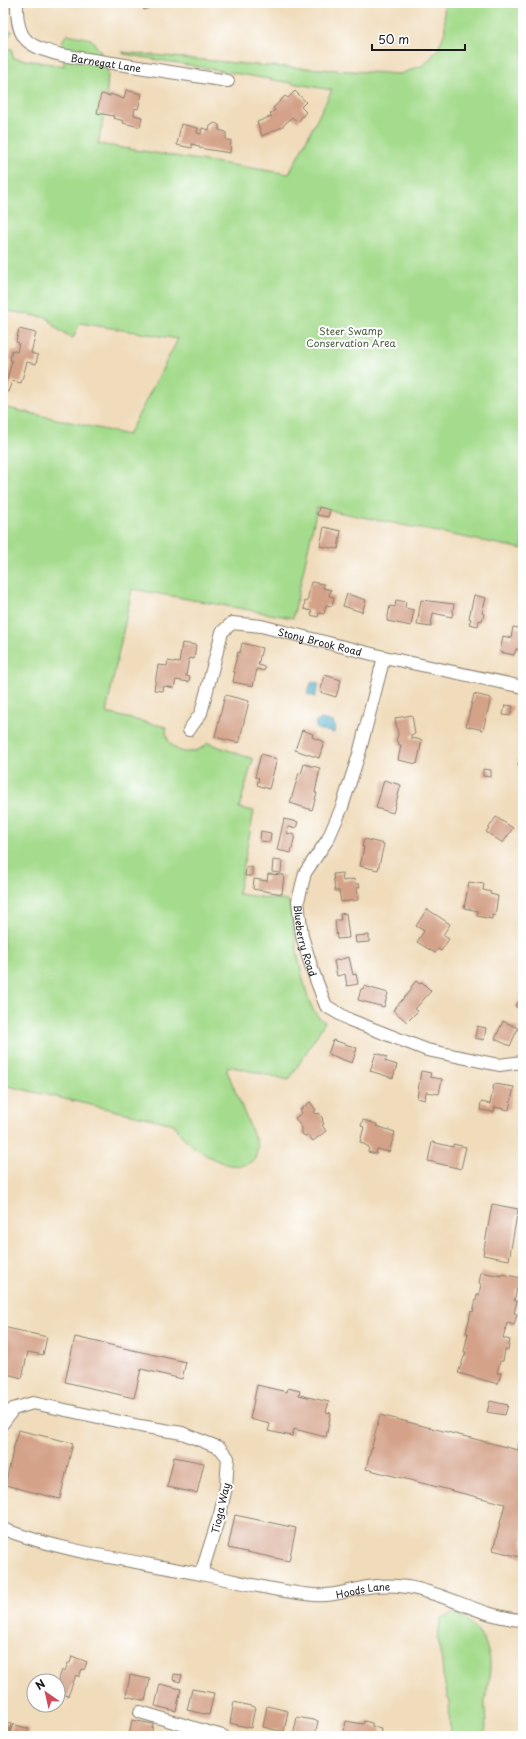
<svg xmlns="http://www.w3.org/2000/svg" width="526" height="1739" viewBox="0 0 526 1739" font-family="'Playpen Sans',sans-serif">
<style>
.green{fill:#a4db8c;stroke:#607c54}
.water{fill:#45a9c4;stroke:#306270}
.building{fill:#d4a289}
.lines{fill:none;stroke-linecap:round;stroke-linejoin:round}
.street-casing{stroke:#867c6c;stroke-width:14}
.street{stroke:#fff;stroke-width:12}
.labels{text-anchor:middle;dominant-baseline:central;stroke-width:4;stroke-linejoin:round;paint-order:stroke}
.street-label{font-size:10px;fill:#1c1c1c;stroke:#fff}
.park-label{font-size:10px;fill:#4c5f43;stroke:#fff}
</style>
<rect width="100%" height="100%" fill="#fff"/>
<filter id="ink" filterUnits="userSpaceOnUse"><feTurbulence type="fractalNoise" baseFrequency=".025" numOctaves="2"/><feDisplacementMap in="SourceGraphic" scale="8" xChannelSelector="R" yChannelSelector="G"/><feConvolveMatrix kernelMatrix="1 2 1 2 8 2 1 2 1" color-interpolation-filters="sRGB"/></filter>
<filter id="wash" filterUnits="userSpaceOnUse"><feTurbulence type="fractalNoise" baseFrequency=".012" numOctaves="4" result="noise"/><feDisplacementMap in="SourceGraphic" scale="16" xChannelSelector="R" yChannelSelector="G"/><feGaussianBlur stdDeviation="0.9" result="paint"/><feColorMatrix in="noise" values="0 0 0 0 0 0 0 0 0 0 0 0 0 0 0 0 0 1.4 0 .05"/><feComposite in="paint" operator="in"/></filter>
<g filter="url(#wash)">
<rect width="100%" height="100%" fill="#f0dcbb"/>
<g class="green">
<path d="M444,3H523V549L317,508L293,618L132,589L106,713L166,727C165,752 190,760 208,743L253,759L239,808L254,811L238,894L289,901C293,924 303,1000 316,1014C318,1017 322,1020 325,1022L289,1080L228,1066L227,1071L258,1146L255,1159C252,1161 248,1164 244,1165C226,1170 195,1150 183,1137C180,1134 177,1129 174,1124L3,1085V407L128,435L178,339L80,323L73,338L57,329L48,318L3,310V48L12,49L13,58L64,66L62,41L67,34L91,39L100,51L108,72L106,106L98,144L289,174L332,90L124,54L122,52L256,65L400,74L424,65L438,49L445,32Z"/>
<polygon points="13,31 3,45 3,32"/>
<path d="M454,1613C474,1621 491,1645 490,1666C490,1678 486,1690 485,1702C484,1713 488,1726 484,1736H450L449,1703L443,1675L442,1661L437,1639L441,1618Z"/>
</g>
<g class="water">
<polygon points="312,681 319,684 315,697 307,694"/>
<polygon points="321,719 333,722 336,728 334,733 317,729 315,723"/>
</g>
<g id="blocks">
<g class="building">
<polygon points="141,3 160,3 144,10"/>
<polygon points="126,90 142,94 138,109 135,108 134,115 142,117 140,127 123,123 124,121 113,118 114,116 97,113 101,94 110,96 110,94 124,99"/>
<polygon points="295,91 306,102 301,107 306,112 298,122 292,117 282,127 262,136 257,122 272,116 270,114 275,110 273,108 285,96 288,98"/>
<polygon points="215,123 219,125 219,130 226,132 226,140 231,140 230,153 199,148 199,146 192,144 192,148 177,145 181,124 198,128 197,133 201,134 202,128 209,130 210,126"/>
<polygon points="19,329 36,333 31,353 38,355 36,364 27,362 21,383 12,381 8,392 3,391 3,379 7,380 12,361 10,360 12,350 17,352 19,343 16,342"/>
<polygon points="319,507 330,510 328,517 317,515"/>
<polygon points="324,527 341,531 338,549 320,546"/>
<polygon points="311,582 324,584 323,588 331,590 329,596 334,597 332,606 326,605 324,614 319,613 318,617 311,615 312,611 304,609 305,601 307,602"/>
<polygon points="347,594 366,600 362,612 343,606"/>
<polygon points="474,595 486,598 482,613 484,614 482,621 479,620 478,626 469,624 471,619 469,618"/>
<polygon points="396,600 406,602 405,608 414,610 411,626 387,621 390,606 395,607"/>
<polygon points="421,600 454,604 452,617 433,613 431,627 417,625"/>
<polygon points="513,627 523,629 522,650 516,649 514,655 500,652 503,636 511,638"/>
<polygon points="182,643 196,645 194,659 189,658 186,676 190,677 189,682 176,680 174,688 164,686 163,691 154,690 158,665 167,666 168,661 179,663"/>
<polygon points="242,643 262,648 258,665 265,667 264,671 257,669 253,686 233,682 235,672 233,671 238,652 240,653"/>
<polygon points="325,675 341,680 336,697 320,692"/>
<polygon points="474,694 491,698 483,730 466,726"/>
<polygon points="225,695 249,701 239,743 215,737"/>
<polygon points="505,705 513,706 510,716 503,715"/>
<polygon points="412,715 415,734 411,735 411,738 422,740 417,764 398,760 401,745 398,745 399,742 396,741 398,734 395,718"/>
<polygon points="302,730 313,734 312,737 324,742 319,758 295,750"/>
<polygon points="521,750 523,751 523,767 518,766"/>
<polygon points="261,754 277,759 269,789 257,785 259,778 255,777"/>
<polygon points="304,764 320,768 315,793 317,793 312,810 290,803 299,773 301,774"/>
<polygon points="483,769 491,770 491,777 483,776"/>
<polygon points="384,780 401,785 393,813 376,808"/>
<polygon points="522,786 523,786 523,796 521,795"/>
<polygon points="496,817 513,828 503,843 486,832"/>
<polygon points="284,819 298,822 296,828 288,827 287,833 295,835 291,853 277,850"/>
<polygon points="261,831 271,833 270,842 260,841"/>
<polygon points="364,839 384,844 378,870 360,866 364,847 362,847"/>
<polygon points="273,860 282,861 281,873 272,872"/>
<polygon points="246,867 252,867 252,876 245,876"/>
<polygon points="342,873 343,881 354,879 355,884 359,884 360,887 357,888 358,900 341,902 339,891 335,891 333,874"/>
<polygon points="268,874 284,875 282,894 253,889 254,879 267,881"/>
<polygon points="469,882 484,884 483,890 491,892 490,894 498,896 495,916 492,915 492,919 477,916 478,911 464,908"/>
<polygon points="427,909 450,924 443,935 449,939 441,951 438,949 435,953 417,942 424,931 416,926"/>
<polygon points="346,913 349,938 337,939 335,920 341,920 340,914"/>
<polygon points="369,935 369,942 356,943 355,936"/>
<polygon points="349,957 353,975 356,974 358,984 347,986 345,974 337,976 334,961"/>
<polygon points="416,981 420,984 422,982 431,991 415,1009 418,1011 407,1022 393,1010 412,989 411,987"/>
<polygon points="364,986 388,993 384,1007 358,1000 361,989 363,989"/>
<polygon points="523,997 523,1012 515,1006"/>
<polygon points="503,1021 518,1028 510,1046 495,1039"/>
<polygon points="477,1026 486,1028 484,1040 475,1038"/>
<polygon points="333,1040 357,1048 352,1063 328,1054"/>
<polygon points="376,1053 387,1057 385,1061 397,1065 393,1078 370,1071"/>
<polygon points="421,1071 431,1073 430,1077 442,1079 439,1094 426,1092 425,1100 417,1098"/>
<polygon points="494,1084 514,1087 509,1110 495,1107 494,1112 480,1110 481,1102 490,1104"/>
<polygon points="310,1102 316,1110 314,1112 316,1114 319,1113 323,1119 322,1120 324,1124 322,1125 326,1131 313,1141 308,1135 305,1136 302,1134 302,1128 295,1118 302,1113 300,1110"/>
<polygon points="363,1120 377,1124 376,1126 395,1132 389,1152 377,1149 376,1154 368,1152 369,1147 360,1142 364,1127 361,1126"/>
<polygon points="432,1142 453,1147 453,1144 466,1147 461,1169 428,1161"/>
<polygon points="492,1204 518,1209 509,1260 483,1255"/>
<polygon points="481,1272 501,1276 501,1274 522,1278 520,1290 517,1289 514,1301 517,1301 514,1313 517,1314 514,1325 507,1323 503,1338 510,1340 508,1350 505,1350 503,1361 500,1361 497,1373 501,1373 498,1384 458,1373 466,1352 464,1352 468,1333 466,1333 471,1311 473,1312 477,1294 479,1295 481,1284 479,1283"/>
<polygon points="3,1327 47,1337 43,1355 28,1352 22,1378 3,1373"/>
<polygon points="75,1337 186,1362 182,1379 141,1369 134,1398 65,1382"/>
<polygon points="257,1385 287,1392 288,1388 300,1391 299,1395 329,1402 326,1412 331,1413 326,1437 294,1429 292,1436 268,1431 270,1424 250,1419"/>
<polygon points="490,1401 508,1405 505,1415 487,1412"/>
<polygon points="380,1415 518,1450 520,1440 523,1441 523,1558 493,1550 505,1504 366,1469"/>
<polygon points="18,1430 73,1443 60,1499 5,1485"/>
<polygon points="174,1457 204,1463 197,1493 167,1487"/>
<polygon points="235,1515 296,1528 289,1561 228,1548"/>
<polygon points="72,1656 87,1662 84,1670 82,1669 79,1677 76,1675 68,1696 58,1693 58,1681 62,1670 65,1671 68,1663 70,1663"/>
<polygon points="174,1674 182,1675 180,1682 173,1680"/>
<polygon points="130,1675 150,1679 145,1701 126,1696"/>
<polygon points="160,1684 181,1689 176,1711 155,1706"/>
<polygon points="192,1689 214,1693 209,1715 187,1710"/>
<polygon points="234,1702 255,1707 251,1728 230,1723"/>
<polygon points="267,1706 288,1711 284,1732 263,1727"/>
<polygon points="297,1717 318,1721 315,1736 293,1736"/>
<polygon points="132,1720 153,1724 151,1736 129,1736"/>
<polygon points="3,1721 11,1724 8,1736 3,1736"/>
<polygon points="346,1721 363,1724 364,1721 372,1723 372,1726 381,1728 380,1736 343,1736"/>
<polygon points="13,1724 29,1729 27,1736 9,1736"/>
</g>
</g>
</g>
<g filter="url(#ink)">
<use href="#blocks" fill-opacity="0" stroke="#867c6c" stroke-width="1"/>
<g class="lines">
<defs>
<g id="street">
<path id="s1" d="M17,3C16,41 28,46 61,55L228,81"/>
<path id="s2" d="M384,657L359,754L342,807L328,839L305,873L298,901L302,936L312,969L326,1006L350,1020L427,1050L499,1065L522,1062"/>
<path id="s3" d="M189,730L201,713L222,632L232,623L261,626L384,657L523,687"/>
<polyline points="3,1423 13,1409 33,1403 140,1426 182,1433 220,1448 228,1458 226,1487 220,1514 201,1574"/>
<path id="s4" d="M3,1529C66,1553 135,1561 201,1574C239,1581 275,1592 314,1595C332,1597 350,1590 368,1587C381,1585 393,1585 407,1587C447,1593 482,1618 523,1620"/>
<polyline points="140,1712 201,1730 200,1736"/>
<polyline points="201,1730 223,1736"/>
</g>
</defs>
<use href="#street" class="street-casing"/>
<use href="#street" class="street"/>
</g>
</g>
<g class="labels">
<g class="street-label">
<text stroke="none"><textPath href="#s1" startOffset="123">Barnegat Lane</textPath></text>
<text stroke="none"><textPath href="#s3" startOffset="208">Stony Brook Road</textPath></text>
<text stroke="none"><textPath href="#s2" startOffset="301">Blueberry Road</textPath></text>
<text transform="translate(220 1508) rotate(-77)">Tioga Way</text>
<text stroke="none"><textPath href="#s4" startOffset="368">Hoods Lane</textPath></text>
</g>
<g class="park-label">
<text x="351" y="330">Steer Swamp<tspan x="351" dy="12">Conservation Area</tspan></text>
</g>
</g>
<rect width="526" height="1739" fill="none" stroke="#fff" stroke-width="16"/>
<g transform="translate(46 1693) rotate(326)"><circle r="19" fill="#ffffff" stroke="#a4a4a4"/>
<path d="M0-3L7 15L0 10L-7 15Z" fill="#d1495b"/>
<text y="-6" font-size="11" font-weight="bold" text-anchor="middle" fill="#1c1c1c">N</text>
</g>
<path d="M372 44v6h93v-6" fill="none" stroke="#1c1c1c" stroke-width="2"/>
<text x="378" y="44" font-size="12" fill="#1c1c1c" stroke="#ffffff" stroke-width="3" paint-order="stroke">50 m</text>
</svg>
